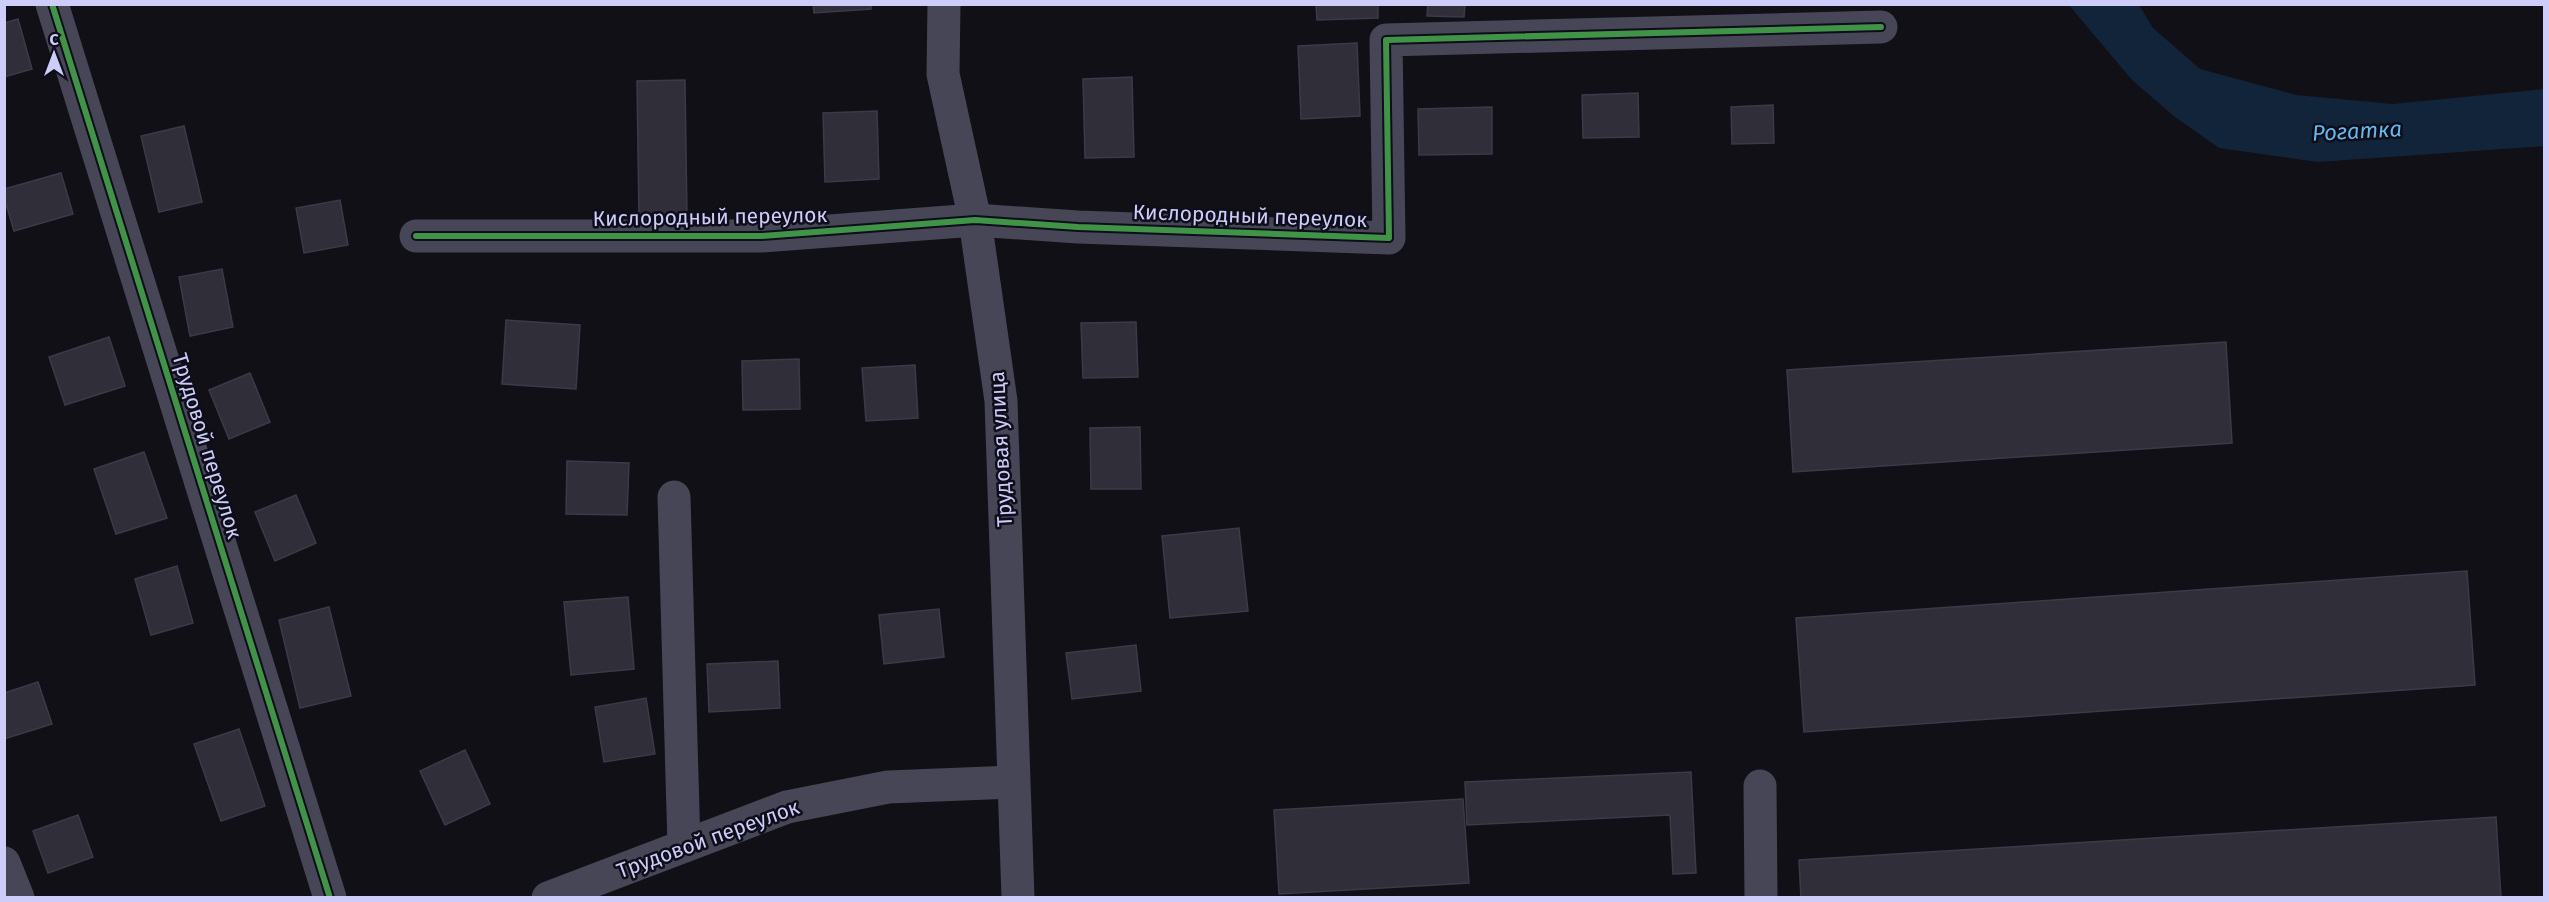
<svg xmlns="http://www.w3.org/2000/svg" width="2549" height="902" viewBox="0 0 2549 902" font-family="'Fira Sans',sans-serif">
<style>
.water{fill:#12243a}
.building{fill:#2f2e39;stroke:#3c3a4a;stroke-width:1.5}
.lines{fill:none;stroke-linecap:round;stroke-linejoin:round}
.minor{stroke:#464657;stroke-width:33}
.cycleway-casing{stroke:#0e0d1a;stroke-width:10}
.cycleway{stroke:#419447;stroke-width:6}
.labels{text-anchor:middle;dominant-baseline:central;stroke-width:5;stroke-linejoin:round;paint-order:stroke}
.street-label{font-size:21px;fill:#ceccf9;stroke:#0e0d1a}
.water-label{font-size:22px;font-style:italic;fill:#65b8ee;stroke:#0e0d1a}
</style>
<rect width="100%" height="100%" fill="#111017"/>
<polygon class="water" points="2069,5 2139,5 2153,28 2200,69 2296,95 2393,104 2544,89 2544,146 2318,162 2219,148 2175,117 2132,80"/>
<g class="building">
<polygon points="813,4 871,4 871,9 814,13"/>
<polygon points="1316,4 1378,4 1378,18 1317,20"/>
<polygon points="1428,4 1465,4 1464,17 1427,16"/>
<polygon points="18,19 32,69 4,77 4,23"/>
<polygon points="1357,43 1360,116 1301,119 1298,46"/>
<polygon points="1132,77 1134,157 1085,158 1083,79"/>
<polygon points="685,80 687,218 639,218 637,81"/>
<polygon points="1638,93 1639,137 1583,138 1582,95"/>
<polygon points="1773,105 1774,143 1732,144 1731,107"/>
<polygon points="1492,107 1492,154 1419,155 1418,109"/>
<polygon points="877,111 879,179 825,182 823,113"/>
<polygon points="184,126 202,202 159,212 141,136"/>
<polygon points="61,173 73,214 14,231 4,197 4,189"/>
<polygon points="340,200 348,245 304,253 296,208"/>
<polygon points="222,269 233,327 190,336 179,277"/>
<polygon points="506,320 580,325 576,389 502,384"/>
<polygon points="1136,322 1138,377 1083,378 1081,323"/>
<polygon points="109,337 125,386 65,405 49,357"/>
<polygon points="2226,342 2232,443 1793,472 1787,370"/>
<polygon points="799,359 800,409 743,410 742,361"/>
<polygon points="915,365 918,418 866,421 862,368"/>
<polygon points="250,373 270,422 229,439 209,390"/>
<polygon points="1140,427 1141,489 1091,489 1090,428"/>
<polygon points="144,452 167,518 116,534 94,469"/>
<polygon points="567,461 629,463 627,515 566,514"/>
<polygon points="296,495 316,543 275,561 255,512"/>
<polygon points="1239,528 1248,611 1170,618 1162,536"/>
<polygon points="177,566 193,623 151,635 135,579"/>
<polygon points="2467,571 2475,685 1804,732 1796,618"/>
<polygon points="628,597 634,669 571,675 564,602"/>
<polygon points="329,607 351,696 300,708 279,620"/>
<polygon points="939,609 944,657 884,664 879,615"/>
<polygon points="1136,645 1141,691 1072,699 1066,653"/>
<polygon points="778,661 780,708 709,712 707,664"/>
<polygon points="38,682 52,724 4,739 4,693"/>
<polygon points="646,698 655,754 604,762 595,707"/>
<polygon points="239,729 265,806 221,821 194,744"/>
<polygon points="465,750 490,804 445,825 420,771"/>
<polygon points="1691,772 1696,873 1673,874 1670,815 1467,825 1465,782"/>
<polygon points="1463,799 1469,883 1279,894 1274,810"/>
<polygon points="78,815 93,857 48,873 33,831"/>
<polygon points="2496,817 2501,898 1801,898 1799,860"/>
</g>
<g class="lines">
<g class="minor">
<polyline points="52,4 330,898"/>
<polyline points="944,4 943,74 975,220 1001,401 1018,898"/>
<polyline points="416,236 762,236 975,220 1078,227 1389,238 1386,40 1881,27"/>
<polyline points="674,497 684,846"/>
<polyline points="1760,786 1761,898"/>
<polyline points="4,863 18,898"/>
<polyline points="548,898 787,807 888,787 1013,782"/>
</g>
<defs>
<g id="cycleway">
<polyline points="52,4 330,898"/>
<polyline points="416,236 762,236 975,220 1078,227 1389,238 1386,40 1881,27"/>
</g>
</defs>
<use href="#cycleway" class="cycleway-casing"/>
<use href="#cycleway" class="cycleway"/>
</g>
<g class="labels">
<g class="street-label">
<text transform="translate(1250 216) rotate(2)">Кислородный переулок</text>
<text transform="translate(710 217) rotate(-1)">Кислородный переулок</text>
<text transform="translate(207 446) rotate(73)">Трудовой переулок</text>
<text transform="translate(1001 449) rotate(-93)">Трудовая улица</text>
<text transform="translate(708 839) rotate(-20)">Трудовой переулок</text>
</g>
<g class="water-label">
<text transform="translate(2357 131) rotate(-3)">Рогатка</text>
</g>
</g>
<rect width="2549" height="902" fill="none" stroke="#ceccf9" stroke-width="12"/>
<g transform="translate(54 54)" stroke="#0e0d1a" stroke-width="4.5" paint-order="stroke">
<path d="M0-4.5L10 22L0 15L-10 22Z" fill="#ceccf9"/>
<text y="-9" font-size="16" font-weight="bold" text-anchor="middle" fill="#ceccf9">С</text>
</g>
</svg>
